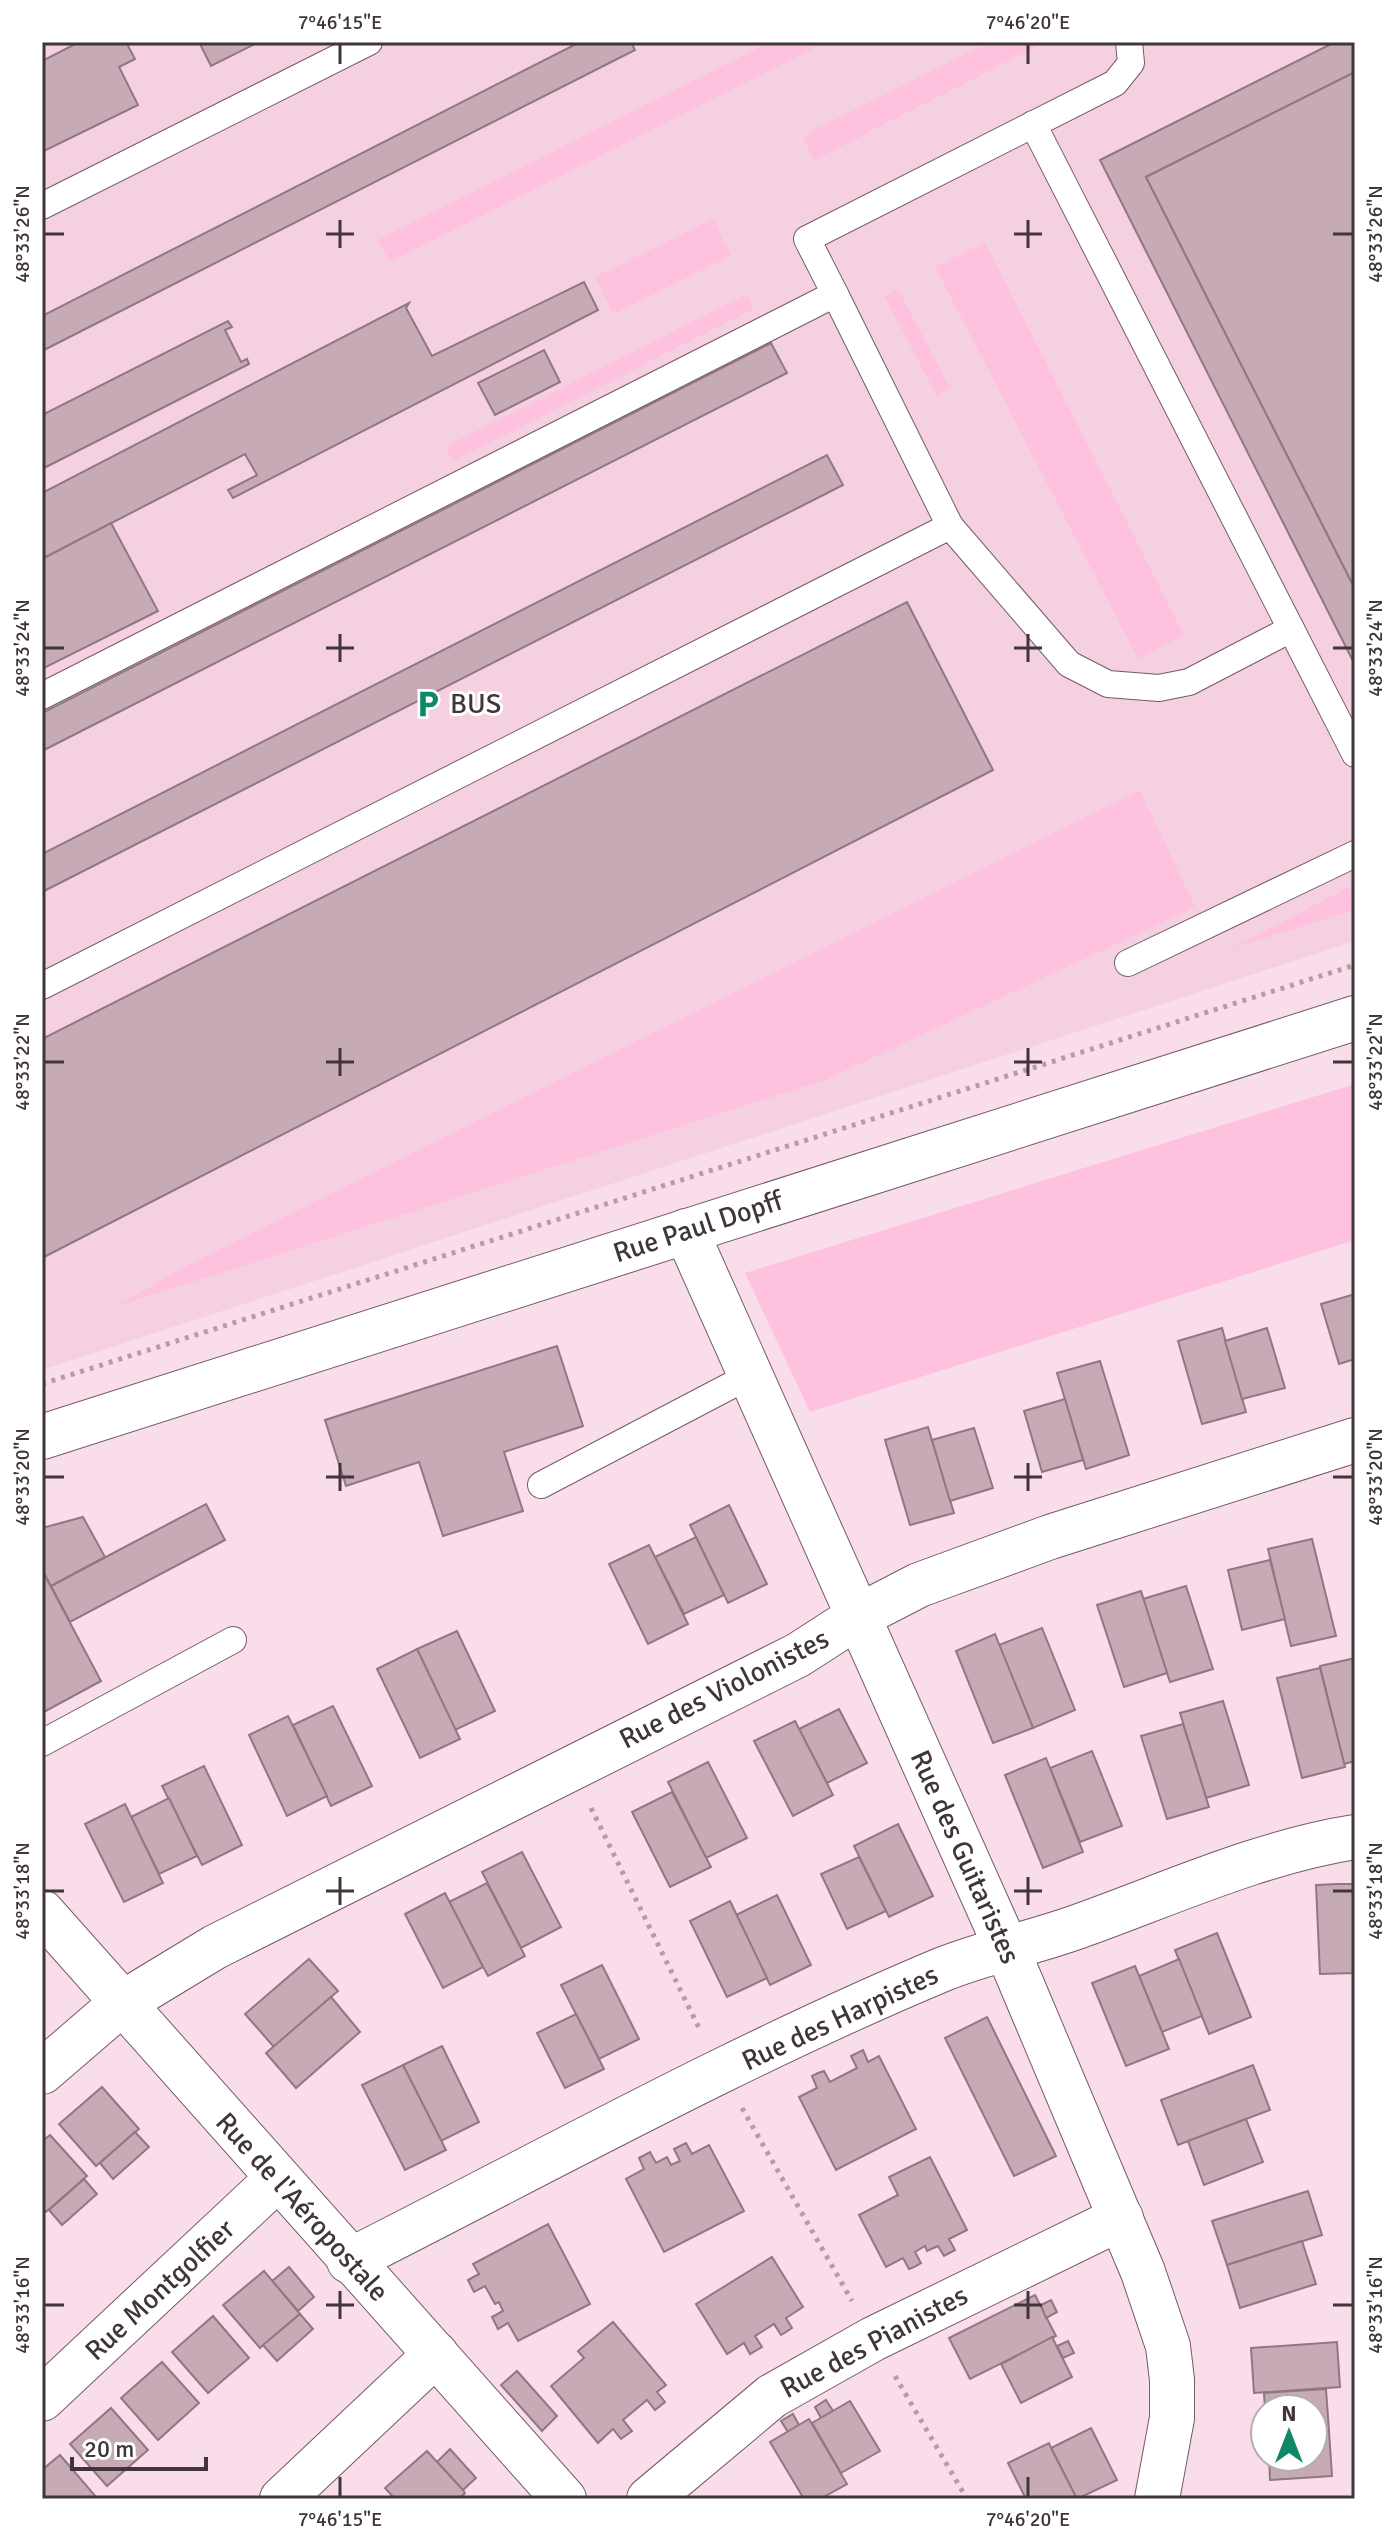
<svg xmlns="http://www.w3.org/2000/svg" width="1397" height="2541" viewBox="0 0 1397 2541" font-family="Signika,sans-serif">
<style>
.built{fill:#f5d0e0}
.green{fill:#ffc2de}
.building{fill:#c6aab6;stroke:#917782;stroke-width:2}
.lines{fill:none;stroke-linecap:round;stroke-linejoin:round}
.lane-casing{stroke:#745b67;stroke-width:28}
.street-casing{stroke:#745b67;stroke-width:46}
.path{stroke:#b39da6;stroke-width:5;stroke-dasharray:4 6;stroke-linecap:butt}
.lane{stroke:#fff;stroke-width:26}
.street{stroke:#fff;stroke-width:44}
.ticks{fill:none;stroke:#40353a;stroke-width:3}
.labels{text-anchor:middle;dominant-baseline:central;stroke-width:6;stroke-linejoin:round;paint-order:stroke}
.poi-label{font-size:28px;fill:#40353a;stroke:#fff;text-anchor:start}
.street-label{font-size:28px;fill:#40353a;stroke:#fff}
.neatline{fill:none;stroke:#40353a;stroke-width:3}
.ticks-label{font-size:20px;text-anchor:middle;fill:#40353a}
</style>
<rect width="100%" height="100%" fill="#faddea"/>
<polygon class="built" points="42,42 1355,42 1355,941 42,1370"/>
<g class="green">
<polygon points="770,42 826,42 390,262 378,240"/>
<polygon points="989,42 1046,42 814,160 803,136"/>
<polygon points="713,219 731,256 613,314 595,277"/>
<polygon points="985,242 1184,635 1138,659 935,267"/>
<polygon points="898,289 950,388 937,396 884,296"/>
<polygon points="747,294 754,309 453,461 445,447"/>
<polygon points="1140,790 1195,907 825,1080 117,1306 180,1269"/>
<polygon points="1355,884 1355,910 1232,948"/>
<polygon points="1355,1084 1355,1240 810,1412 745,1273"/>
</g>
<g class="building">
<polygon points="79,42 126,42 135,59 119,67 138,105 42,152 42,61"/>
<polygon points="199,42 259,42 211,66"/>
<polygon points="580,42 631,42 635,50 42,351 42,316"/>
<polygon points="1335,42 1355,42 1355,72 1146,177 1355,589 1355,665 1100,160"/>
<polygon points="1355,72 1355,589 1146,177"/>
<polygon points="584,282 598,310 233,498 228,490 257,475 245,454 42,559 42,493 409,303 406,308 432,356"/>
<polygon points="228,321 232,327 225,330 241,362 247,359 249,364 42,469 42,415"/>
<polygon points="771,343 787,373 42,751 42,713"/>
<polygon points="544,350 560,382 495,415 478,383"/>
<polygon points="827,455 843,485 42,892 42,854"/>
<polygon points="111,523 158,611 42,669 42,559"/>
<polygon points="907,602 993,770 42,1258 42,1039"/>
<polygon points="1355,1294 1355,1359 1339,1364 1321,1304"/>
<polygon points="1222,1328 1246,1412 1202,1424 1178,1341"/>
<polygon points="1267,1328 1285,1388 1242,1399 1225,1341"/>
<polygon points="557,1346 583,1426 504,1452 523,1511 443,1536 419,1462 346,1486 325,1420"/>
<polygon points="1100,1361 1129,1455 1086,1469 1057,1373"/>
<polygon points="1065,1399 1083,1460 1042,1472 1024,1411"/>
<polygon points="928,1427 954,1513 910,1525 885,1440"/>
<polygon points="974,1428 993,1488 950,1501 932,1440"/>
<polygon points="206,1504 225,1540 70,1622 51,1586"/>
<polygon points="729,1505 767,1584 728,1603 690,1525"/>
<polygon points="83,1517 105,1557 51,1586 42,1570 42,1528"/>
<polygon points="696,1537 724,1595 684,1614 655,1557"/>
<polygon points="1312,1539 1336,1636 1291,1646 1268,1549"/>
<polygon points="649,1545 688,1624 648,1644 609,1564"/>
<polygon points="1270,1560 1285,1619 1242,1630 1228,1570"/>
<polygon points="42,1570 101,1681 42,1713"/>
<polygon points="1186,1586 1213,1669 1170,1682 1143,1599"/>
<polygon points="1141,1591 1167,1673 1124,1687 1097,1605"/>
<polygon points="1042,1628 1075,1710 1033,1728 999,1645"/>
<polygon points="457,1631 495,1711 455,1730 417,1649"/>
<polygon points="995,1634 1033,1728 993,1743 956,1651"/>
<polygon points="417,1649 460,1739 420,1758 377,1669"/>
<polygon points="1355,1658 1355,1761 1344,1764 1320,1666"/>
<polygon points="1320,1668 1345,1767 1302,1778 1277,1678"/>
<polygon points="1223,1701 1249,1785 1206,1798 1180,1713"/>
<polygon points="333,1706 372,1786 331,1806 293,1725"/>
<polygon points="839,1709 867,1763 827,1783 799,1729"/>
<polygon points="288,1716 327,1796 287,1816 249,1735"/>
<polygon points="795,1721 833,1795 793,1816 754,1741"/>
<polygon points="1183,1724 1209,1807 1167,1819 1141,1736"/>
<polygon points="1092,1751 1122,1826 1080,1842 1050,1768"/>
<polygon points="1046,1758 1083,1852 1043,1868 1005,1775"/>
<polygon points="708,1762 747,1838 706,1858 668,1782"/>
<polygon points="204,1766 242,1845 202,1865 162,1786"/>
<polygon points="672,1792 711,1867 670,1887 632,1812"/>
<polygon points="169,1798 197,1856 159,1874 131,1817"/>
<polygon points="125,1804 163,1883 124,1902 85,1824"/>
<polygon points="898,1824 933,1896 889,1917 854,1846"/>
<polygon points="522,1852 561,1927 521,1948 482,1872"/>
<polygon points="859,1857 886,1911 847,1929 821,1874"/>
<polygon points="487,1883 525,1956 488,1976 449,1902"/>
<polygon points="1338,1884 1355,1884 1355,1973 1320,1974 1316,1885"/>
<polygon points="445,1893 483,1967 443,1988 405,1914"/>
<polygon points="777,1895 811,1965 770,1985 736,1915"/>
<polygon points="730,1901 767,1978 727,1997 690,1921"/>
<polygon points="1217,1933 1251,2017 1209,2034 1175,1950"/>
<polygon points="309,1959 338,1991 274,2047 245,2014"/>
<polygon points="1179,1959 1202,2016 1162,2032 1139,1976"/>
<polygon points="602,1965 639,2039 599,2059 561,1985"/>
<polygon points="1135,1966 1169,2049 1126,2066 1092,1983"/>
<polygon points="331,1997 360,2032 296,2088 266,2053"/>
<polygon points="576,2014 604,2069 565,2088 537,2033"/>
<polygon points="987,2017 1056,2156 1014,2176 945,2038"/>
<polygon points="442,2046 479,2122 441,2141 403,2065"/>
<polygon points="863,2050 868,2062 879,2056 916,2129 836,2170 799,2097 817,2088 812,2076 818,2073 824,2071 830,2082 857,2068 851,2056"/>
<polygon points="403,2065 446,2150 405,2170 362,2085"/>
<polygon points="1253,2065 1270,2110 1178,2145 1161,2100"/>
<polygon points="102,2087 139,2129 96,2166 59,2124"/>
<polygon points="1246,2119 1263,2162 1204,2185 1188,2141"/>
<polygon points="135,2132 149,2147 113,2179 100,2163"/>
<polygon points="50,2135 87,2176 46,2212 42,2208 42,2141"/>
<polygon points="686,2143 692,2154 709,2145 744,2211 664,2252 626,2179 644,2169 639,2158 650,2152 656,2163 667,2157 671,2165 680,2161 674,2149"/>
<polygon points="930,2157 967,2230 949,2239 955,2250 944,2256 938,2246 927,2251 925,2246 915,2252 921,2263 914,2267 909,2269 903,2258 886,2267 859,2215 898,2195 889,2177"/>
<polygon points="84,2179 97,2194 62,2225 49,2210"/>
<polygon points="1308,2191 1322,2235 1227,2265 1212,2221"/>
<polygon points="548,2224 590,2304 518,2341 508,2323 498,2329 492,2317 503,2311 499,2302 495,2304 485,2286 474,2292 468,2280 479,2274 473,2264"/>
<polygon points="1302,2241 1316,2284 1240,2308 1227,2265"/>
<polygon points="772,2257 803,2307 786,2318 792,2328 786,2332 781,2335 774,2324 755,2336 762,2347 750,2354 744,2343 727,2354 696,2304"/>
<polygon points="289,2267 314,2297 298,2311 272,2281"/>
<polygon points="264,2271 300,2314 260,2348 223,2305"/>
<polygon points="1035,2295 1056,2336 970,2379 949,2338"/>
<polygon points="1051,2300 1057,2312 1046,2318 1041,2305"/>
<polygon points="300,2314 313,2329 277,2361 263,2345"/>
<polygon points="213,2316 249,2358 208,2393 172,2352"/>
<polygon points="613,2322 666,2385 657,2392 665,2402 655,2410 647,2400 623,2420 632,2431 621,2439 613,2429 598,2443 551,2386 584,2358 578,2351"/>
<polygon points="1052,2337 1072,2377 1021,2403 1001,2364"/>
<polygon points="1068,2341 1074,2353 1063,2358 1057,2346"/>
<polygon points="1337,2342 1340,2387 1254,2393 1251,2348"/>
<polygon points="162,2362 199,2403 158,2440 121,2398"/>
<polygon points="517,2371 557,2416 542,2431 501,2385"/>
<polygon points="1326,2389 1329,2431 1313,2432 1313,2409 1265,2409 1264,2393"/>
<polygon points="826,2400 833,2411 821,2418 815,2407"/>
<polygon points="850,2401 880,2451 841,2473 812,2423"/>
<polygon points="111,2408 148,2450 107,2486 70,2444"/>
<polygon points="793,2414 799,2425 788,2432 781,2421"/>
<polygon points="809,2419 847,2484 820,2499 804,2499 770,2442"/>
<polygon points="1091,2428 1117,2480 1077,2499 1051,2448"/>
<polygon points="1329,2431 1332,2476 1270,2480 1269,2457 1313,2457 1313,2432"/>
<polygon points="1049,2443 1051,2448 1077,2499 1026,2499 1008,2463"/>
<polygon points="450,2449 476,2478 463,2490 437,2462"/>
<polygon points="427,2451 463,2490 465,2493 459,2499 395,2499 385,2488"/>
<polygon points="60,2455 97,2498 42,2499 42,2470"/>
</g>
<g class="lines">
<defs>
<g id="lane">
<polyline points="1033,124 1355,754"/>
<polyline points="42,206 369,42"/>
<polyline points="950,526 1069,664 1108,684 1159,688 1189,682 1291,629"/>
<polyline points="42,696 835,294 807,239 1115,83 1131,63 1129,42"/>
<polyline points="1128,963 1355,854"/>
<polyline points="42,986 950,526 835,294"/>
<polyline points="541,1485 749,1376"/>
<polyline points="42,1743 233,1640"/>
</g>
<g id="street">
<polyline points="686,1231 1006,1947 1143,2272 1168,2346 1172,2380 1172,2418 1157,2499"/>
<polyline points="42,1437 1355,1018"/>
<polyline points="42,1912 564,2499"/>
<polyline points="42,2072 121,2004 215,1947 798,1655 857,1617 919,1585 1050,1537 1355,1440"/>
<path d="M349,2261C545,2162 738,2055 941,1970C988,1951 1038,1942 1085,1924C1171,1893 1264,1851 1355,1837"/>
<polyline points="42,2399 277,2179"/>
<polyline points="282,2499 436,2354"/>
<polyline points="649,2499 772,2396 873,2339 1121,2218"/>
</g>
</defs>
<use href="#lane" class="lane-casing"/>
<use href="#street" class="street-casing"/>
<g class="path">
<polyline points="42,1384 1355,965"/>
<polyline points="591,1808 701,2032"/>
<polyline points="742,2108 852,2301"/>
<polyline points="895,2376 967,2499"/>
</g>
<use href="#lane" class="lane"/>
<use href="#street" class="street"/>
</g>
<path class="ticks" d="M340,44V64M1028,44V64M340,220V248M1028,220V248M44,234H64M326,234H354M1014,234H1042M1333,234H1353M340,634V662M1028,634V662M44,648H64M326,648H354M1014,648H1042M1333,648H1353M340,1048V1076M1028,1048V1076M44,1062H64M326,1062H354M1014,1062H1042M1333,1062H1353M340,1463V1491M1028,1463V1491M44,1477H64M326,1477H354M1014,1477H1042M1333,1477H1353M340,1877V1905M1028,1877V1905M44,1891H64M326,1891H354M1014,1891H1042M1333,1891H1353M340,2291V2319M1028,2291V2319M44,2305H64M326,2305H354M1014,2305H1042M1333,2305H1353M340,2477V2497M1028,2477V2497"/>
<defs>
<symbol id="parking-bare" viewBox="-9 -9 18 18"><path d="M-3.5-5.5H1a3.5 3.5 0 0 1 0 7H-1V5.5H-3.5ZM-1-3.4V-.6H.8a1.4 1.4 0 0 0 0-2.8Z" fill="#0f886a" stroke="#fff" stroke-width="2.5" paint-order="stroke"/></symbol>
</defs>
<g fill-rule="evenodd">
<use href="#parking-bare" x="408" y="684" width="40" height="40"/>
</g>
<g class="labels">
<g class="poi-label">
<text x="450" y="704">BUS</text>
</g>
<g class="street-label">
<text transform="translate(698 1227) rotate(-18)">Rue Paul Dopff</text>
<text transform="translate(724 1689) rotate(-27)">Rue des Violonistes</text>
<text transform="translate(965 1857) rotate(66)">Rue des Guitaristes</text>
<text transform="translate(840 2018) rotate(-25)">Rue des Harpistes</text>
<text transform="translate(302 2207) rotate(48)">Rue de l'Aéropostale</text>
<text transform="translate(160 2290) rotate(-43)">Rue Montgolfier</text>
<text transform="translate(874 2342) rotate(-28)">Rue des Pianistes</text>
</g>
</g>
<rect width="1397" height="2541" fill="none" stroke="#ffffff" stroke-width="88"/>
<g transform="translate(1289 2433)"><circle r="38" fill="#ffffff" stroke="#b3aeb0" stroke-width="2"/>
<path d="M0-6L14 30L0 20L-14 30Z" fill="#0f886a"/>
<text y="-12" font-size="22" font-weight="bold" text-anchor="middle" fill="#40353a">N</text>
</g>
<path d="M72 2457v12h134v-12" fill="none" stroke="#40353a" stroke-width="4"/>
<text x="84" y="2457" font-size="24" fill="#40353a" stroke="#ffffff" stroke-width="6" paint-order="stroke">20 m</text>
<rect x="44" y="44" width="1309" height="2453" class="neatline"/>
<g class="ticks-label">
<text x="340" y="29">7°46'15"E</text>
<text x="1028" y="29">7°46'20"E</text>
<text transform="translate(22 234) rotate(-90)" y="7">48°33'26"N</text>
<text transform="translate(1375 234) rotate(-90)" y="7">48°33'26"N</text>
<text transform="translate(22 648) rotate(-90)" y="7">48°33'24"N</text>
<text transform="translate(1375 648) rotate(-90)" y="7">48°33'24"N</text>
<text transform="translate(22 1062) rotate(-90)" y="7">48°33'22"N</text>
<text transform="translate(1375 1062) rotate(-90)" y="7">48°33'22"N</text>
<text transform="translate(22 1477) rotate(-90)" y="7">48°33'20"N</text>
<text transform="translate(1375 1477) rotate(-90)" y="7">48°33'20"N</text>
<text transform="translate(22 1891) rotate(-90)" y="7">48°33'18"N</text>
<text transform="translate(1375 1891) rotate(-90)" y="7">48°33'18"N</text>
<text transform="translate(22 2305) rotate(-90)" y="7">48°33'16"N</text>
<text transform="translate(1375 2305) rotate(-90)" y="7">48°33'16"N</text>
<text x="340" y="2526">7°46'15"E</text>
<text x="1028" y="2526">7°46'20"E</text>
</g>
</svg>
